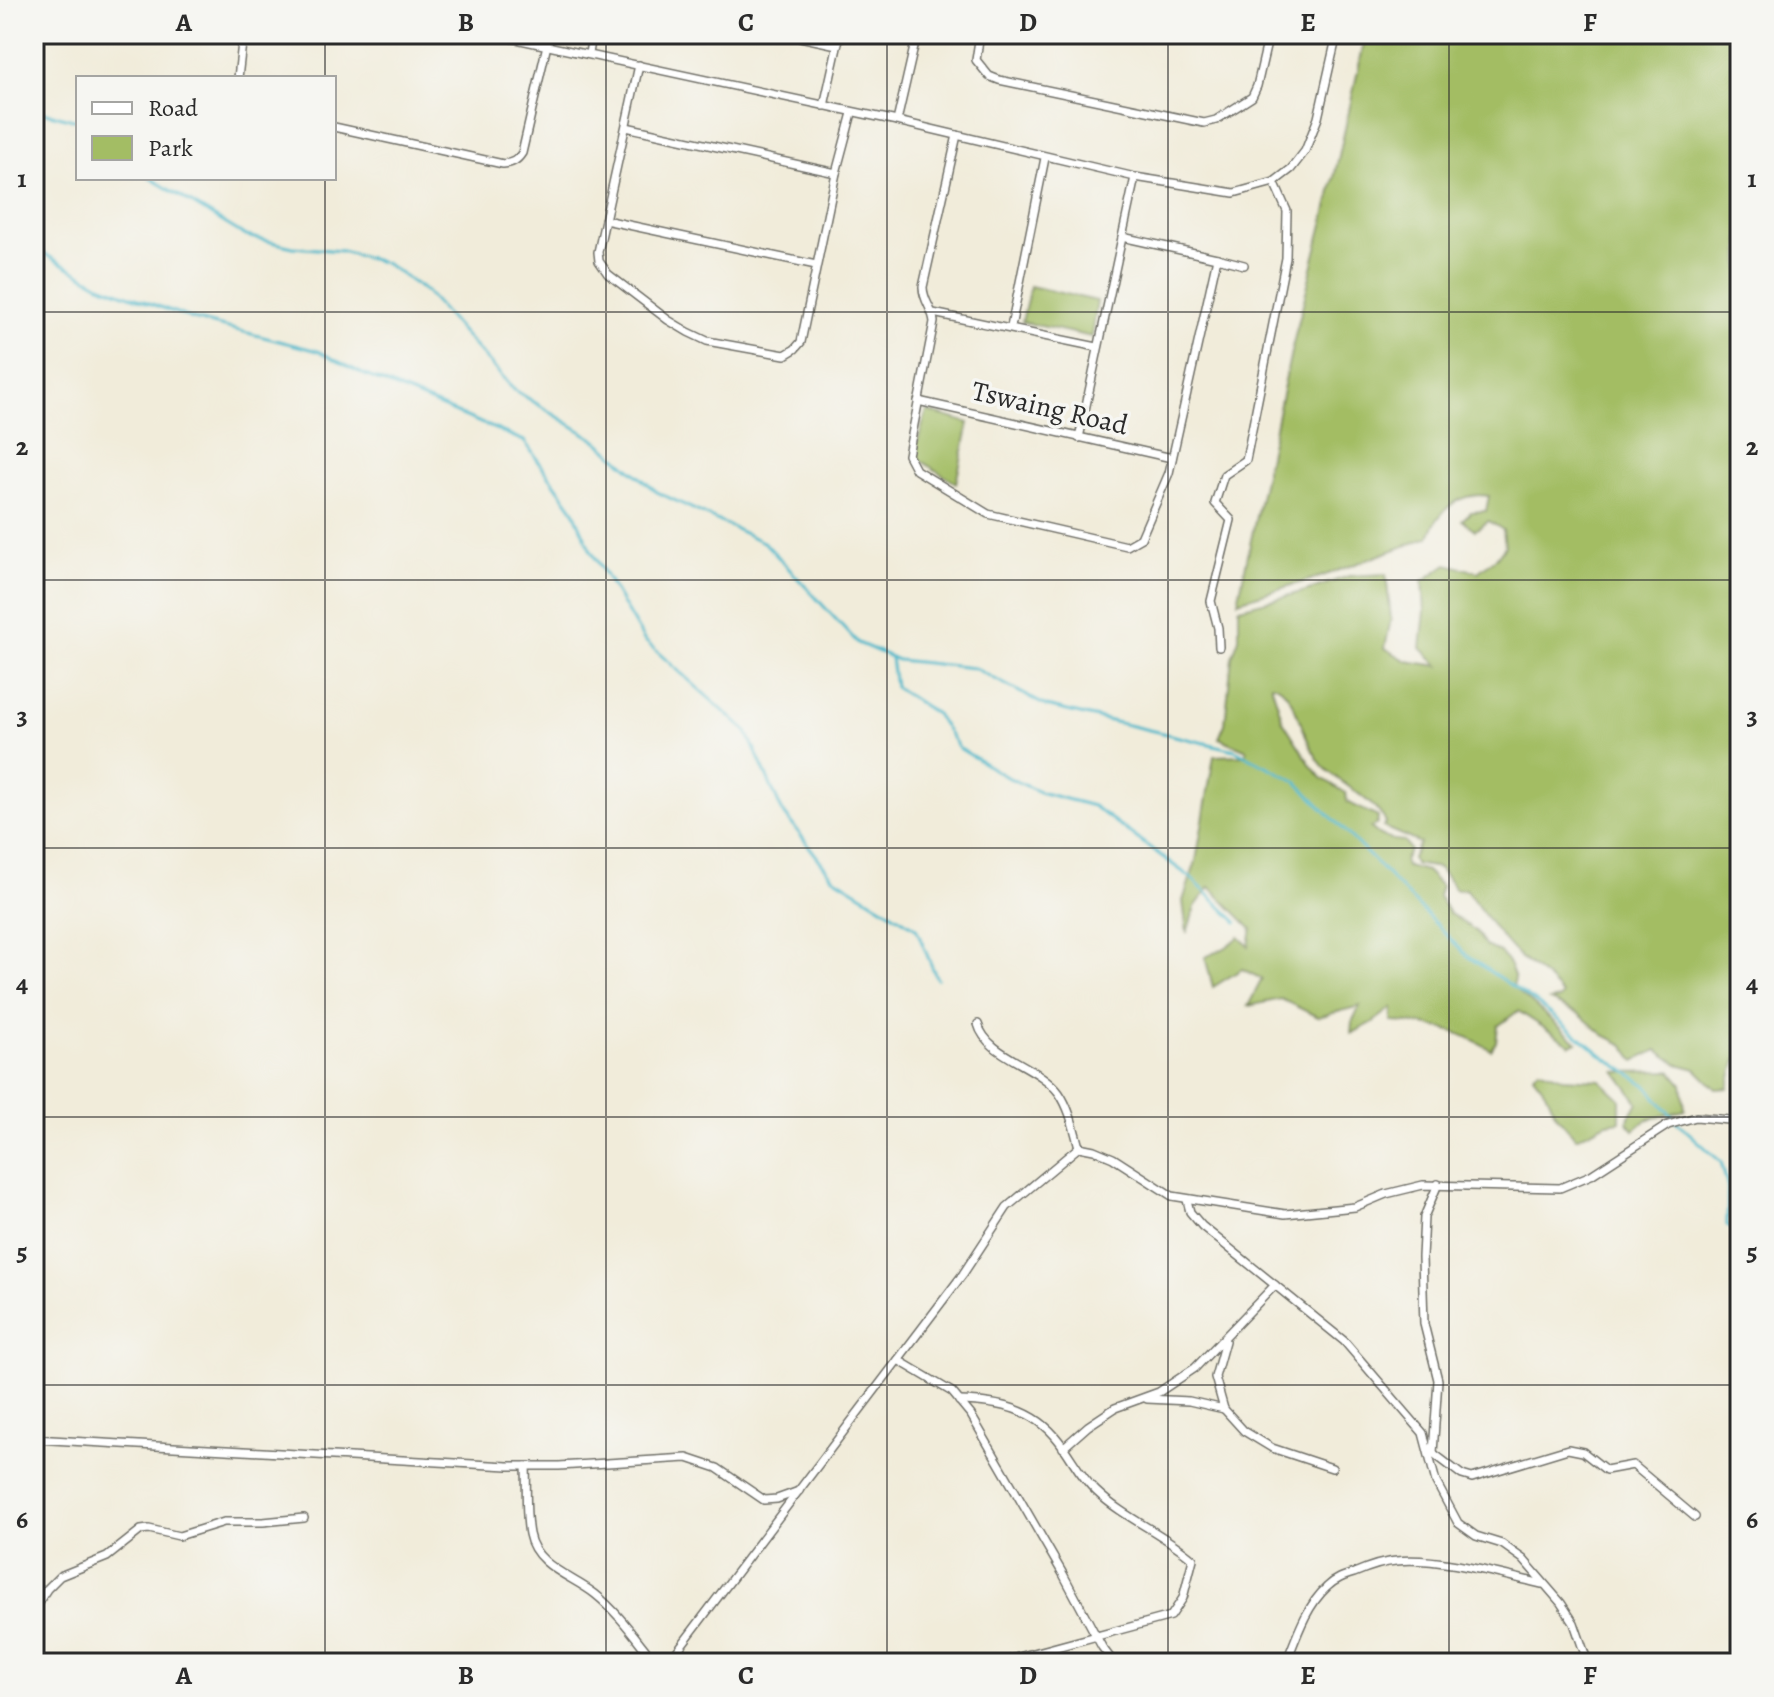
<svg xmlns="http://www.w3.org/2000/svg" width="1774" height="1697" viewBox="0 0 1774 1697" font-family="Alegreya,serif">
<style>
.green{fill:#a3bd64;stroke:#677448;stroke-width:2}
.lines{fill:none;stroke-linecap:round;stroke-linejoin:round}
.stream{stroke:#4db8ca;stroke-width:3}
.minor-casing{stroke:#706f68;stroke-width:10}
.minor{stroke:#fff;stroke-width:7}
.grid{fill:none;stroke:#2b2b2b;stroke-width:2;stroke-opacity:0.55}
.labels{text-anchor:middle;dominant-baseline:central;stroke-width:7;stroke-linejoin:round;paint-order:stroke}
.street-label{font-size:28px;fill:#2b2b2b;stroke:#f6f6f2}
.neatline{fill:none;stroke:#2b2b2b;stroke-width:3}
.grid-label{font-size:26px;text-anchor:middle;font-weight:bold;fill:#2b2b2b}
</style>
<rect width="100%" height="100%" fill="#f6f6f2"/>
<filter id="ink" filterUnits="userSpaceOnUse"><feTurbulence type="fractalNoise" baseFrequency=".0125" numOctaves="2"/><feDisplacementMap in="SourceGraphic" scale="16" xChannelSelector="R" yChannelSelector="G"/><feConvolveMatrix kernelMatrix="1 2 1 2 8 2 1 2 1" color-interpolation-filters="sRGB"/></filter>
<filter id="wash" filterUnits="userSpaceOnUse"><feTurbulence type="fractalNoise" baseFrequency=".006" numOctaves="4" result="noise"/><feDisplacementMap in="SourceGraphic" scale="32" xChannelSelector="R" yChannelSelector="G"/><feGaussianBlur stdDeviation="1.8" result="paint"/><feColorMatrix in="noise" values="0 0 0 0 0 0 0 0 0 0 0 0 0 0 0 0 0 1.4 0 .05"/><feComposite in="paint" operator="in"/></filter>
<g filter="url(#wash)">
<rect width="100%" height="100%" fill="#f1ecda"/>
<g class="green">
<path d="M1366,34H1740V1058L1736,1060L1728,1088L1716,1089L1696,1069L1678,1064L1657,1050L1635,1061L1624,1045L1604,1035L1579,1014L1550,1001L1559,999L1562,995C1549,976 1531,969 1516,953C1496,934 1482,910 1465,889L1456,890L1439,868L1414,864L1412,858L1420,843L1383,827L1386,822C1372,799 1346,787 1326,769C1320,764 1316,756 1312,749C1302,733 1293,685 1271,684L1283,721L1312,767L1322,778L1346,793L1347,802L1378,817L1377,824L1371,828C1381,838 1390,840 1404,841L1410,850L1404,860L1406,866L1426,871L1441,886L1438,896L1449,913L1477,932L1485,946L1500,952L1510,966L1515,979L1513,987L1577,1042L1571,1045L1518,1011L1498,1026L1496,1042L1491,1050C1461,1030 1427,1023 1392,1022V1008L1372,1023L1351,1034L1352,1022L1360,1006L1318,1017L1281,999L1248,1006L1262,979L1242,969L1213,987L1205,957L1225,948L1239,937L1249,946L1252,929L1210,887L1195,907L1187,933L1183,901L1196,861L1214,756L1245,755L1247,750L1219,738L1225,724L1232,657L1239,638V608L1306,591L1349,576L1386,574L1391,619L1385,648L1407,661L1439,666L1421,648L1425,611L1423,581L1447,564L1478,572L1497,557L1505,546L1503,530L1489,521L1475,530L1462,520L1471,512L1486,511L1489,496C1460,491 1438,510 1429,537L1320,577L1238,601L1291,352L1330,196Z"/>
<polygon points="1030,286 1097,301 1092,337 1022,322"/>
<polygon points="927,411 969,423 956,483 918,459 916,447"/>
<polygon points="1539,1069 1562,1078 1600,1080 1620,1099 1620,1121 1607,1123 1576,1138 1556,1115 1546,1092 1533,1075"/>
<polygon points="1671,1071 1682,1084 1685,1110 1646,1120 1634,1130 1627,1122 1638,1102 1616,1072"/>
</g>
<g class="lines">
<g class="stream">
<polyline points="34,110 78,121"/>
<polyline points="150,178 246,236 293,247 342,251 385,263 425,291 513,389 597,441 657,492 765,543 858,643 898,660 974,668 1046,706 1235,750 1296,781 1467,956 1537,1003 1606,1058 1646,1085 1677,1122 1721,1162 1728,1188 1727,1225 1740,1234"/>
<polyline points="34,248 100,285 193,319 318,351 363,374 524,441 573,509 590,549 644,640 747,732 782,811 832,876 916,928 937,979"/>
<polyline points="891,658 895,687 936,714 959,748 1003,775 1039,792 1093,806 1190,877 1237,922"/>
</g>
</g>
</g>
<g filter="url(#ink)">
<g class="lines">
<defs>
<g id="minor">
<polyline points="492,34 897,121 1135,177 1234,193 1274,182 1291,169 1305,151 1318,118 1337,34"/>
<polyline points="786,34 837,45"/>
<polyline points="980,34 976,60 989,76 999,80 1204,123 1216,120 1252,97 1257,86 1269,34"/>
<polyline points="1242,34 1268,40"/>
<polyline points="589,54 592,34"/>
<polyline points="639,65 598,252 599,261 608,274 668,320 688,332 707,341 785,355 795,349 801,342 836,173 852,113"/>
<polyline points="238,78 243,34"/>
<polyline points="824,106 840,34"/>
<polyline points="897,121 917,34"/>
<path d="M334,127L503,164C512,163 517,161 522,153L547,45"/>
<polyline points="626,127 836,173"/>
<path d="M957,135L923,287C923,301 933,309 934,322L908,455L916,470L988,514L1127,546L1141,538L1169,473L1217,258L1122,237"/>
<polyline points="605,220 816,265"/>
<polyline points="1217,258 1244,265"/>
<polyline points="933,313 1097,347"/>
<polyline points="1011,327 1045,158"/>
<polyline points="918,401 1172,458"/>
<polyline points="1079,438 1135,177"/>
<polyline points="1219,647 1218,628 1211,601 1231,520 1215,503 1224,475 1246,460 1286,258 1287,211 1274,182"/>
<path d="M978,1024C987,1057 1039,1065 1059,1093C1070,1109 1074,1129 1079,1147"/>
<polyline points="1079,1147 1094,1150 1113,1158 1172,1196 1285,1214 1355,1207 1386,1194 1423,1185 1560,1188 1591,1175 1668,1125 1696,1117 1740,1121"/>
<polyline points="1187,1200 1190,1212 1202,1226 1344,1341 1423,1433 1436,1482 1458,1523 1476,1536 1502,1544 1523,1559 1561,1603 1574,1623 1588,1663"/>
<polyline points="1225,1341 1215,1377 1224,1409 1244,1431 1272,1448 1332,1468"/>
<polyline points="898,1360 952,1392 971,1415 1063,1574 1102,1647 1114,1663"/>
<polyline points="1147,1399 1189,1401 1224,1409"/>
<path d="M959,1401C998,1402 1034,1408 1059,1441C1072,1458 1080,1476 1096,1491C1124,1518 1163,1533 1193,1559L1183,1598L1171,1616L997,1663"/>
<polyline points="34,1439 508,1466 559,1466 687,1458 717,1468 764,1500 777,1499 799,1491"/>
<polyline points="1063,1448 1088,1426 1115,1408 1159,1392 1195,1368 1275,1285"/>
<polyline points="1429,1450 1462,1475 1472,1478 1568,1449 1583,1452 1606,1470 1633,1465 1695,1517"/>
<polyline points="1433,1453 1438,1380 1424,1324 1422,1257 1424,1217 1438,1184"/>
<path d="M526,1466C527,1488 525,1513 529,1534C535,1566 572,1576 595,1594C619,1613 637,1640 656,1663"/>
<polyline points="34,1609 47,1589 60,1576 107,1557 141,1530 149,1529 179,1536 224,1522 263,1522 304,1518"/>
<polyline points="668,1663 963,1274 1007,1207 1079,1147"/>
<path d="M1286,1663C1296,1638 1306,1606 1327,1587C1335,1579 1344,1576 1354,1573C1368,1567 1381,1562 1396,1561C1437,1556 1502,1575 1542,1584"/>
</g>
</defs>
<use href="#minor" class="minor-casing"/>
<use href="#minor" class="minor"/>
</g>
</g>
<path class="grid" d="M325,34V78M606,34V1663M887,34V1663M1168,34V1663M1449,34V1663M325,178V1663M34,312H1740M34,580H1740M34,848H1740M34,1117H1740M34,1385H1740"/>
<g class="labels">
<g class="street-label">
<text transform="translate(1050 408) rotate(13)">Tswaing Road</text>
</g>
</g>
<rect width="1774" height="1697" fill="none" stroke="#f6f6f2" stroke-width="88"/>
<rect x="76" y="76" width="260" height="104" fill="#f6f6f2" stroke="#a5a5a2" stroke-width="2"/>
<rect x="92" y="102" width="40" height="12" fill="#ffffff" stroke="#a5a5a2" stroke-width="2"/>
<text x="148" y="116" font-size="24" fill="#2b2b2b">Road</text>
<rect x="92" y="136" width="40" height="24" fill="#a3bd64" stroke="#a5a5a2" stroke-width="2"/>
<text x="148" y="156" font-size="24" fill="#2b2b2b">Park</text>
<rect x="44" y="44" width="1686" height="1609" class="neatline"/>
<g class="grid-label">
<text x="184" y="31">A</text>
<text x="466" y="31">B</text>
<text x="746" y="31">C</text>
<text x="1028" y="31">D</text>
<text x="1308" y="31">E</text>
<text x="1590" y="31">F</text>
<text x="22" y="187">1</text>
<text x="1752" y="187">1</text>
<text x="22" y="455">2</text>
<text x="1752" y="455">2</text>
<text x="22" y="724">3</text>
<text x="1752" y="724">3</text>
<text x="22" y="992">4</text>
<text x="1752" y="992">4</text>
<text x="22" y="1260">5</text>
<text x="1752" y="1260">5</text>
<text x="22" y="1528">6</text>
<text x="1752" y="1528">6</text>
<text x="184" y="1684">A</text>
<text x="466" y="1684">B</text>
<text x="746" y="1684">C</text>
<text x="1028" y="1684">D</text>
<text x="1308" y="1684">E</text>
<text x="1590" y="1684">F</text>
</g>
</svg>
